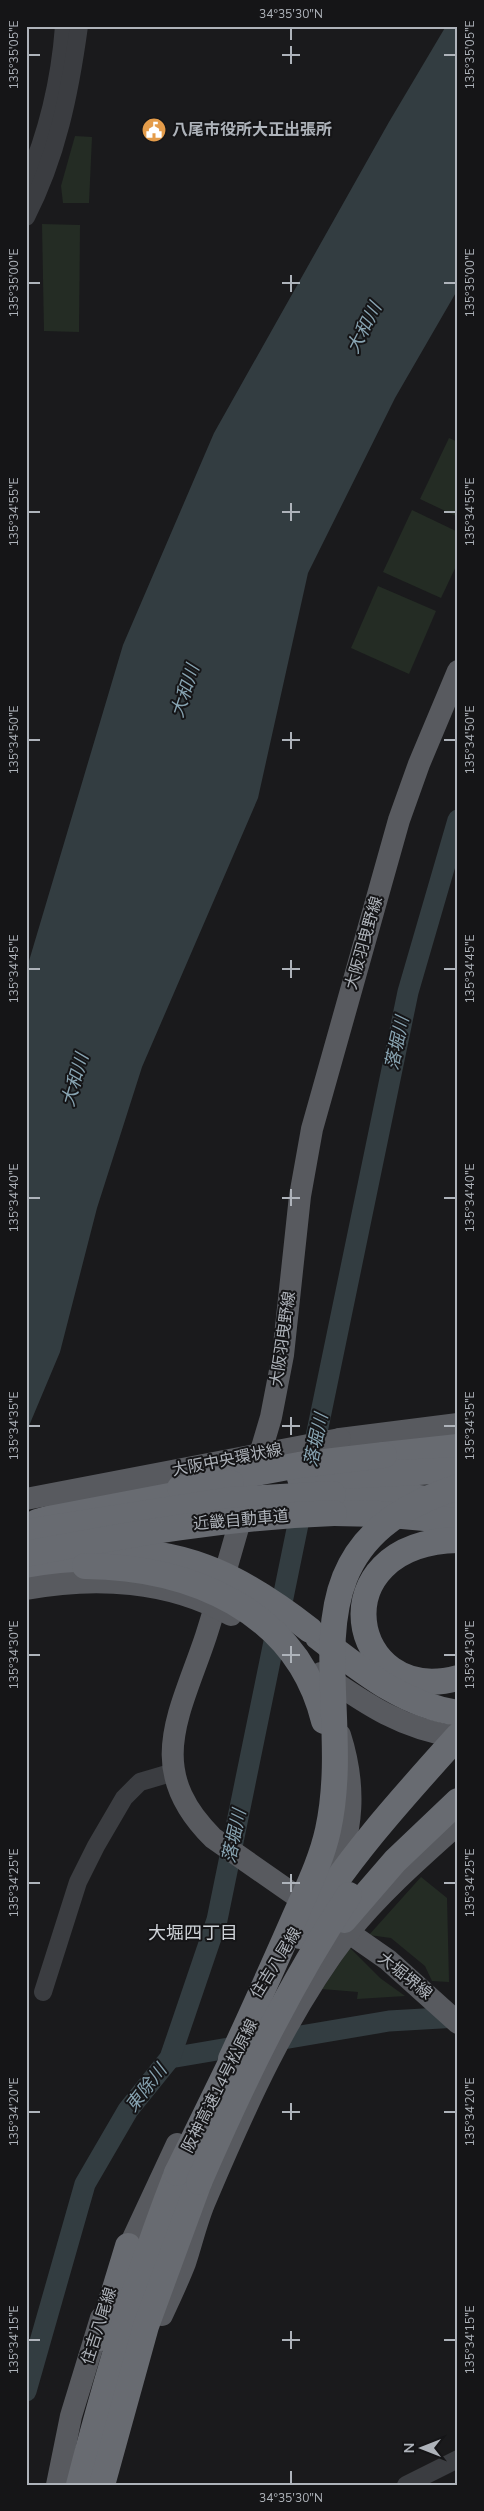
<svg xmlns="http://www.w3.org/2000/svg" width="484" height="2511" viewBox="0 0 484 2511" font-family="'Nunito Sans','Noto Sans JP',sans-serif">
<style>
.green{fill:#242c24}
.water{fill:#333d41}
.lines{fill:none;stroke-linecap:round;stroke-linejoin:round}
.river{stroke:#333d41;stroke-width:21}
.minor{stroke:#3b3d41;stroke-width:18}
.major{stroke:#585a5f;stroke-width:22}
.highway{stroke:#686b71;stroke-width:26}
.major-bridge{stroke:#585a5f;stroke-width:22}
.highway-bridge{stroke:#686b71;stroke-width:26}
.ticks{fill:none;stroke:#aeb3ba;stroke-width:2}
.labels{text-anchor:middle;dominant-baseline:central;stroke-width:4;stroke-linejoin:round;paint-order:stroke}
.poi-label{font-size:16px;font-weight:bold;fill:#aeb3ba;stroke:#151517;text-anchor:start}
.street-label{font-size:16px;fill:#aeb3ba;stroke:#151517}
.water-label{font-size:18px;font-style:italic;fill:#88a4b2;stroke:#151517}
.neighbourhood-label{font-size:18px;fill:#ced2d7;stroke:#151517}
.neatline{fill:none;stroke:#aeb3ba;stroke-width:2}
.ticks-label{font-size:12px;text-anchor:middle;fill:#aeb3ba}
</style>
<rect width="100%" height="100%" fill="#1a1a1c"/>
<g class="green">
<polygon points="75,136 92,137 89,203 63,203 61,186"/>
<polygon points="42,224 80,225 79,332 44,331"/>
<polygon points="449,438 458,442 458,517 420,499"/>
<polygon points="412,510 458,532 458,562 441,598 383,572"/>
<polygon points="378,586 436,611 409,674 351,648"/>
<polygon points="421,1877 447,1898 449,1982 432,1981 425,1966 391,1938 369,1935"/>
<polygon points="350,1948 380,1978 405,1996 357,1999 358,1992 322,1989"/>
</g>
<polygon class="water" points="446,26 458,26 458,289 395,398 308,573 258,798 142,1067 97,1208 60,1352 26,1433 26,971 123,645 214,433 389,122"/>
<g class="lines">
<g class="river">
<polyline points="311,1461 408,992 458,820"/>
<polyline points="170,2058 389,2021 458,2017"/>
<polyline points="26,2391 85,2184 128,2110 170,2058 217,1920 303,1500"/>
</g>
<g class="minor">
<path d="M26,183C48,132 60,80 64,26"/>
<path d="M26,217C57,157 70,92 79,26"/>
<polyline points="43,1992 78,1882 96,1846 124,1798 140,1782 174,1772"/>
<polyline points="406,2485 458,2459"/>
</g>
<g class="major">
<polyline points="340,1439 458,1424"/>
<polyline points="255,1471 271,1417 283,1355 300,1196 312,1129 399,820 419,764 458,671"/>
<path d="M245,1504C232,1548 220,1592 206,1636C180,1714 143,1769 213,1838L388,1960L458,2023"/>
<path d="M321,1673C366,1704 402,1729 458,1737"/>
<path d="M329,1878C356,1835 355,1782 340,1735"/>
<polyline points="122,2262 177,2144"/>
<path d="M162,2315C170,2298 178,2281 185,2263C192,2242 197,2219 206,2199C245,2107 287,2012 348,1933C380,1893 420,1858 458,1824"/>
<polyline points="57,2485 71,2416 101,2318"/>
</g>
<g class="highway">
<polyline points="384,1455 458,1447"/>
<polyline points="333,1494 399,1496 458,1502"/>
<polyline points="334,1513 380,1514 458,1521"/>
<polyline points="37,1522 92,1506 180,1488"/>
<path d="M458,1540C317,1543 348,1708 458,1678"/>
<polyline points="26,1573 85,1566"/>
<path d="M318,1637C361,1670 402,1705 458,1713"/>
<polyline points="100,2338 128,2246"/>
<path d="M79,2485C106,2379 137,2275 177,2173"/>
<polyline points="102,2485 146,2326 199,2182"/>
</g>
<g class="major-bridge">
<polyline points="26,1499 340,1439"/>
<path d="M26,1589C95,1576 169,1580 231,1615"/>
</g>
<g class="highway-bridge">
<polyline points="300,1478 458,1470"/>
<polyline points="212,1481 299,1465 384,1455"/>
<polyline points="180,1488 231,1483"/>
<polyline points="26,1532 230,1500 333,1494"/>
<path d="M106,1553C186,1546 250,1583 310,1630"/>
<path d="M26,1554C130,1534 228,1517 334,1513"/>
<path d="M85,1566C190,1567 297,1610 324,1721"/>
<polyline points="344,1920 395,1861 458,1801"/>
<path d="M300,1936C343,1863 402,1798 458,1736"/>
<path d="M231,2059C252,2013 273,1967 293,1921C306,1891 321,1862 328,1830C358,1692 269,1548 458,1487"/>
<polyline points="177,2173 240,2044"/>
<path d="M199,2182C242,2083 289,1985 349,1895"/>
</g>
</g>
<path class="ticks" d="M291,28V40M291,46V64M28,55H40M282,55H300M444,55H456M291,275V292M28,283H40M282,283H300M444,283H456M291,503V521M28,512H40M282,512H300M444,512H456M291,732V749M28,740H40M282,740H300M444,740H456M291,960V978M28,969H40M282,969H300M444,969H456M291,1189V1206M28,1198H40M282,1198H300M444,1198H456M291,1417V1435M28,1426H40M282,1426H300M444,1426H456M291,1646V1663M28,1655H40M282,1655H300M444,1655H456M291,1874V1892M28,1883H40M282,1883H300M444,1883H456M291,2103V2120M28,2112H40M282,2112H300M444,2112H456M291,2331V2349M28,2340H40M282,2340H300M444,2340H456M291,2471V2484"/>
<defs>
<symbol id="civic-disc" viewBox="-11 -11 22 22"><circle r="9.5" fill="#e49c4a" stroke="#151517"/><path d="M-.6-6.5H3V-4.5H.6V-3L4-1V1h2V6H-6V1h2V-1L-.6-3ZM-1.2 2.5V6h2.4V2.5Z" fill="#fff"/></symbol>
</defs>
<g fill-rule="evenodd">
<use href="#civic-disc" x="140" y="116" width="28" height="28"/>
</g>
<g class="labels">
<g class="poi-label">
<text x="172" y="130">八尾市役所大正出張所</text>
</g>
<g class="street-label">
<text transform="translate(364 943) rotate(-74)">大阪羽曳野線</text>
<text transform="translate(283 1339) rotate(-82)">大阪羽曳野線</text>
<text transform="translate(227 1460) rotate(-11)">大阪中央環状線</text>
<text transform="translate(241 1520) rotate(-5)">近畿自動車道</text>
<text transform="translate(276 1963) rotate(-58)">住吉八尾線</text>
<text transform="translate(405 1976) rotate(39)">大堀堺線</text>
<text transform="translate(220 2086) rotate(-63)">阪神高速14号松原線</text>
<text transform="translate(99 2326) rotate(-72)">住吉八尾線</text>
</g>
<g class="water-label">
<text transform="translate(364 328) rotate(-63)">大和川</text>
<text transform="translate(185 691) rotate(-72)">大和川</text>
<text transform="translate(397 1043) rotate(-78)">落堀川</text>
<text transform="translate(75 1080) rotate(-74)">大和川</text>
<text transform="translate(316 1440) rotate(-78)">落堀川</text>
<text transform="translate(234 1836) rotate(-78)">落堀川</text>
<text transform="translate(146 2088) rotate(-52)">東除川</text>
</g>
<g class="neighbourhood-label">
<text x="193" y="1933">大堀四丁目</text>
</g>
</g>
<rect width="484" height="2511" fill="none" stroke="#151517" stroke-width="55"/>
<g transform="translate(422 2448) rotate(270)" stroke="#151517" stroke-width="4" paint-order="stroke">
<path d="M0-4L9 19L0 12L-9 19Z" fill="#aeb3ba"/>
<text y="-8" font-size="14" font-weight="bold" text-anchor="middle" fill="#aeb3ba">N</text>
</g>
<rect x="28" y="28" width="428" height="2456" class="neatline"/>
<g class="ticks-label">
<text x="291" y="18">34°35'30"N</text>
<text transform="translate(470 55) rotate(-90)" y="4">135°35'05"E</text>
<text transform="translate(14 55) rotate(-90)" y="4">135°35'05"E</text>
<text transform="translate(470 283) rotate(-90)" y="4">135°35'00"E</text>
<text transform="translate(14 283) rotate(-90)" y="4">135°35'00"E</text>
<text transform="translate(470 512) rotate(-90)" y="4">135°34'55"E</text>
<text transform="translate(14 512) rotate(-90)" y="4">135°34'55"E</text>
<text transform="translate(470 740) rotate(-90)" y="4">135°34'50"E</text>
<text transform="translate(14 740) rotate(-90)" y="4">135°34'50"E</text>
<text transform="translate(470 969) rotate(-90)" y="4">135°34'45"E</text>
<text transform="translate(14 969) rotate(-90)" y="4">135°34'45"E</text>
<text transform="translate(470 1198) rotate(-90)" y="4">135°34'40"E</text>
<text transform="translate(14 1198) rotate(-90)" y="4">135°34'40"E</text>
<text transform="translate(470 1426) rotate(-90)" y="4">135°34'35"E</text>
<text transform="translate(14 1426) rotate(-90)" y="4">135°34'35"E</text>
<text transform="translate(470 1655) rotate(-90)" y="4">135°34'30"E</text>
<text transform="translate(14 1655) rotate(-90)" y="4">135°34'30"E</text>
<text transform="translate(14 1883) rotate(-90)" y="4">135°34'25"E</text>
<text transform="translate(470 1883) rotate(-90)" y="4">135°34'25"E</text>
<text transform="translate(470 2112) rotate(-90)" y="4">135°34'20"E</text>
<text transform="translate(14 2112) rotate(-90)" y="4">135°34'20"E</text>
<text transform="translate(470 2340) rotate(-90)" y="4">135°34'15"E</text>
<text transform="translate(14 2340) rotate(-90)" y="4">135°34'15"E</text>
<text x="291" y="2502">34°35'30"N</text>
</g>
</svg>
